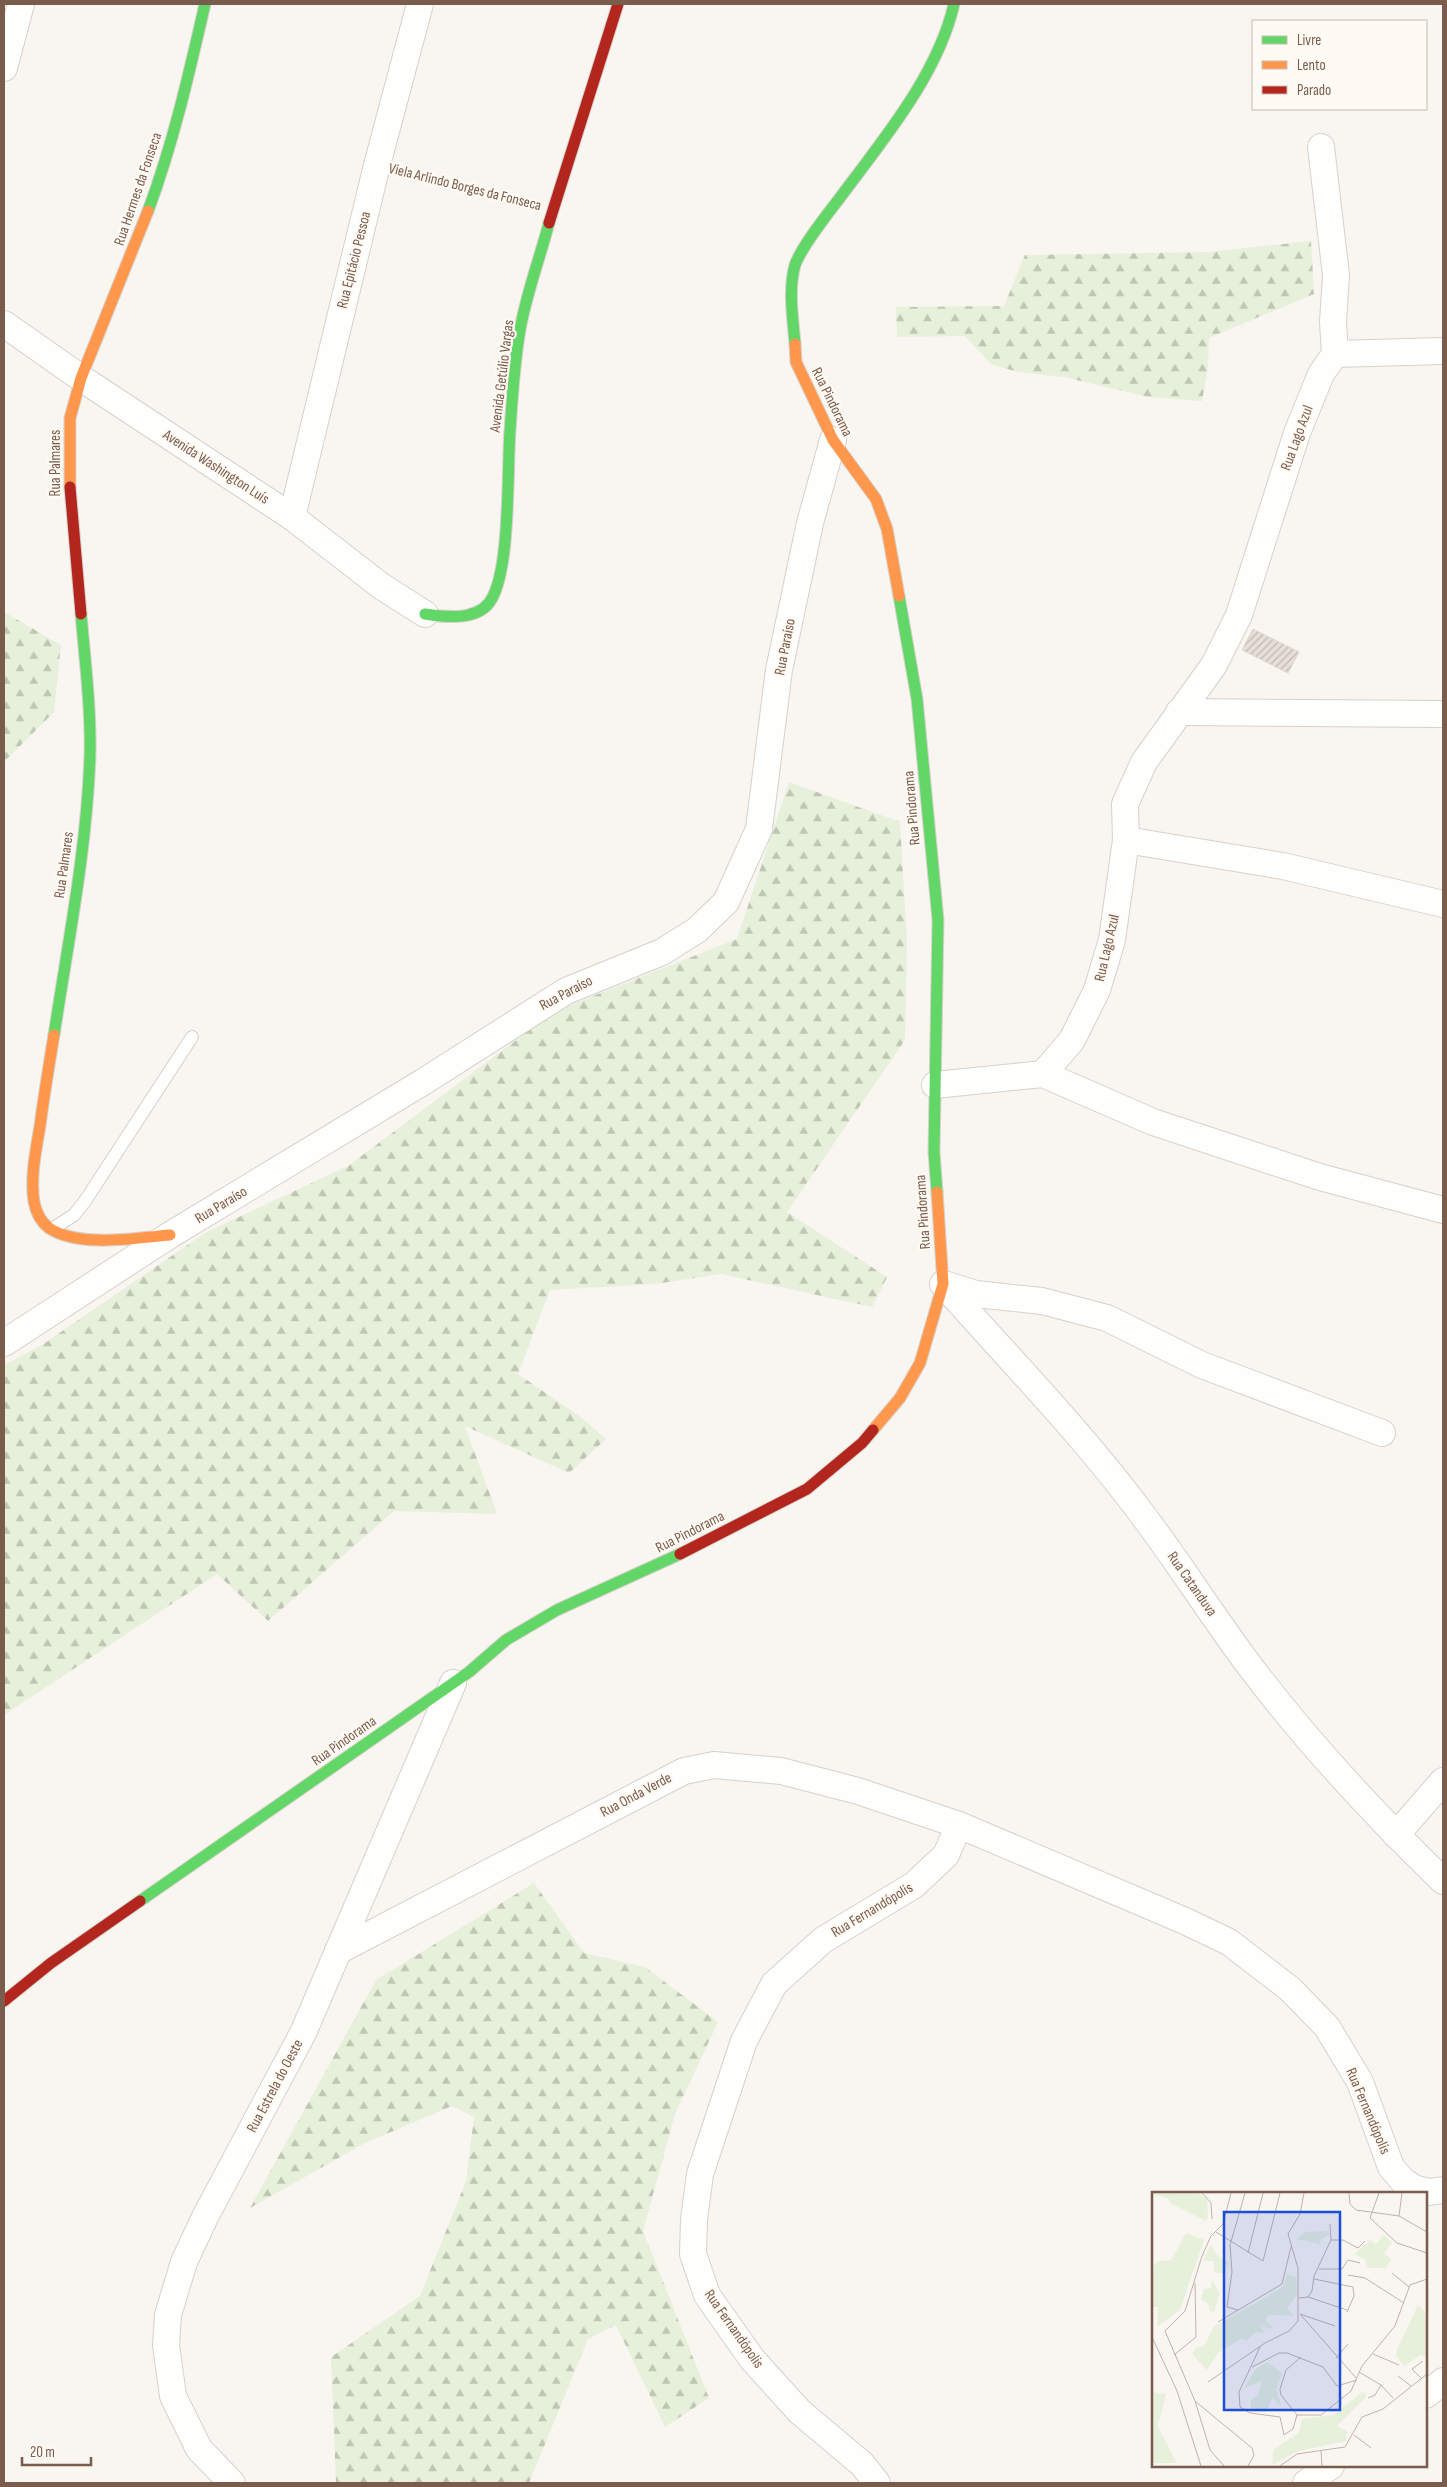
<svg xmlns="http://www.w3.org/2000/svg" width="1447" height="2487" viewBox="0 0 1447 2487" font-family="'Sofia Sans Condensed',sans-serif">
<style>
.forest{fill:url(#forest-firs)}
.building{fill:url(#building-hatch);stroke:#e2d8d2}
.lines{fill:none;stroke-linecap:round;stroke-linejoin:round}
.lane-casing{stroke:#d7d1cb;stroke-width:14}
.street-casing{stroke:#d7d1cb;stroke-width:28}
.fast-casing{stroke:#d9d2cb;stroke-width:13}
.slow-casing{stroke:#d9d2cb;stroke-width:13}
.jam-casing{stroke:#d9d2cb;stroke-width:13}
.path{stroke:#dcd5d0;stroke-width:3;stroke-dasharray:1 4;stroke-linecap:butt}
.lane{stroke:#fefefd;stroke-width:12}
.street{stroke:#fefefd;stroke-width:26}
.fast{stroke:#63d668;stroke-width:11}
.slow{stroke:#ff974d;stroke-width:11}
.jam{stroke:#b3261e;stroke-width:11}
.labels{text-anchor:middle;dominant-baseline:central;stroke-width:4.5;stroke-linejoin:round;paint-order:stroke}
.street-label{font-size:15px;fill:#7a5c4d;stroke:#fffaf3}
.inset-road{fill:none;stroke:#c2b3aa;stroke-width:1}
.view{fill:#1d4ed8;fill-opacity:0.15;stroke:#1d4ed8;stroke-width:2.5}
.inset-edge{fill:none;stroke:#7a5c4d;stroke-width:2.5}
</style>
<defs>
<pattern id="forest-firs" width="22" height="20" patternUnits="userSpaceOnUse" patternTransform="scale(1.25)"><rect width="22" height="20" fill="#e7f0db"/><path d="M5 1l3.5 6h-7zM16 11l3.5 6h-7z" fill="#c0c6b4"/></pattern>
<pattern id="building-hatch" width="6" height="6" patternUnits="userSpaceOnUse" patternTransform="scale(1.25)"><rect width="6" height="6" fill="#e6ded7"/><path d="M-1 1l2-2M0 6l6-6M5 7l2-2" fill="none" stroke="#bfb7b1"/></pattern>
</defs>
<rect width="100%" height="100%" fill="#f9f5f0"/>
<g class="forest">
<polygon points="1311,241 1314,294 1209,338 1208,367 1202,401 1148,397 1064,377 1018,372 991,364 965,336 897,337 896,307 1004,306 1025,255 1209,252"/>
<polygon points="4,612 61,645 54,712 4,762"/>
<polygon points="789,782 900,822 907,942 905,1040 787,1212 887,1277 872,1307 721,1274 655,1284 550,1290 518,1374 582,1418 606,1439 569,1473 465,1426 497,1514 394,1511 268,1621 217,1574 4,1715 4,1365 42,1345 205,1233 348,1166 555,1011 737,939"/>
<polygon points="534,1883 584,1953 645,1967 718,2022 675,2114 643,2231 709,2398 665,2427 616,2325 588,2339 529,2483 336,2483 331,2357 420,2296 466,2181 474,2117 452,2106 365,2143 250,2208 376,1980"/>
</g>
<polygon class="building" points="1253,629 1299,652 1288,673 1242,650"/>
<g class="lines">
<defs>
<polyline id="lane" points="52,1229 74,1215 85,1201 192,1037"/>
<g id="street">
<polyline points="4,68 21,4"/>
<polyline points="4,324 81,378 292,517 381,586 425,614"/>
<polyline points="1335,354 1443,351"/>
<polyline points="292,517 377,165 420,4"/>
<polyline points="1179,712 1443,714"/>
<polyline points="1126,840 1283,866 1443,904"/>
<polyline points="1043,1074 1153,1122 1320,1177 1443,1210"/>
<polyline points="935,1085 1043,1074 1072,1040 1097,990 1112,940 1126,840 1125,804 1144,762 1214,665 1239,615 1297,433 1321,374 1335,354 1333,322 1336,275 1321,147"/>
<path d="M943,1284C1011,1361 1084,1435 1145,1518C1181,1566 1213,1617 1249,1665C1307,1742 1374,1814 1443,1881"/>
<polyline points="944,1284 976,1294 1042,1301 1107,1318 1202,1365 1382,1433"/>
<polyline points="4,1343 170,1235 423,1082 566,991 662,952 697,930 726,902 759,829 779,670 810,523 833,440"/>
<polyline points="1396,1835 1443,1781"/>
<polyline points="338,1951 684,1771 714,1765 781,1771 858,1791 959,1825 1185,1921 1229,1942 1290,1989 1327,2027 1360,2082 1391,2167 1403,2181 1416,2189 1429,2192 1443,2190"/>
<polyline points="1426,2395 1443,2381"/>
<polyline points="232,2483 199,2449 173,2396 166,2345 168,2315 184,2262 205,2217 303,2033 453,1683"/>
<polyline points="877,2483 862,2464 800,2412 752,2359 707,2295 693,2254 694,2220 700,2174 744,2041 774,1984 823,1940 914,1885 946,1855 959,1825"/>
<polyline points="1306,2483 1331,2466"/>
</g>
<g id="fast">
<path d="M148,211C173,144 189,74 205,4"/>
<path d="M795,344C793,319 788,290 795,265C802,246 826,216 839,199C882,141 938,75 954,4"/>
<polyline points="899,596 917,699 938,920 934,1152 937,1192"/>
<path d="M425,614C444,617 475,621 489,603C511,575 507,470 510,431C512,400 514,367 519,336C524,300 540,258 549,223"/>
<path d="M54,1035C68,942 87,849 90,755C91,708 85,661 81,614"/>
<polyline points="140,1901 469,1672 506,1640 557,1610 680,1554"/>
</g>
<g id="slow">
<polyline points="795,344 796,362 833,440 876,499 887,529 899,596"/>
<polyline points="70,487 70,418 81,378 148,211"/>
<path d="M54,1035C49,1065 44,1095 40,1126C36,1150 30,1177 34,1202C36,1212 41,1222 49,1228C79,1248 136,1238 170,1235"/>
<polyline points="873,1430 900,1398 920,1363 943,1284 937,1192"/>
</g>
<g id="jam">
<polyline points="549,223 618,4"/>
<polyline points="70,487 81,614"/>
<polyline points="680,1554 807,1489 862,1443 873,1430"/>
<polyline points="4,2001 51,1963 140,1901"/>
</g>
</defs>
<use href="#lane" class="lane-casing"/>
<use href="#street" class="street-casing"/>
<use href="#fast" class="fast-casing"/>
<use href="#slow" class="slow-casing"/>
<use href="#jam" class="jam-casing"/>
<polyline class="path" points="400,171 530,203"/>
<use href="#lane" class="lane"/>
<use href="#street" class="street"/>
<use href="#fast" class="fast"/>
<use href="#slow" class="slow"/>
<use href="#jam" class="jam"/>
</g>
<g class="labels">
<g class="street-label">
<text transform="translate(465 187) rotate(14)">Viela Arlindo Borges da Fonseca</text>
<text transform="translate(138 189) rotate(-71)">Rua Hermes da Fonseca</text>
<text transform="translate(354 260) rotate(-76)">Rua Epitácio Pessoa</text>
<text transform="translate(502 376) rotate(-83)">Avenida Getúlio Vargas</text>
<text transform="translate(832 402) rotate(64)">Rua Pindorama</text>
<text transform="translate(1297 438) rotate(-70)">Rua Lago Azul</text>
<text transform="translate(55 463) rotate(-90)">Rua Palmares</text>
<text transform="translate(216 467) rotate(33)">Avenida Washington Luís</text>
<text transform="translate(785 647) rotate(-79)">Rua Paraíso</text>
<text transform="translate(912 808) rotate(-95)">Rua Pindorama</text>
<text transform="translate(64 865) rotate(-82)">Rua Palmares</text>
<text transform="translate(1107 948) rotate(-77)">Rua Lago Azul</text>
<text transform="translate(566 993) rotate(-28)">Rua Paraíso</text>
<text transform="translate(221 1205) rotate(-31)">Rua Paraíso</text>
<text transform="translate(923 1212) rotate(-94)">Rua Pindorama</text>
<text transform="translate(690 1532) rotate(-27)">Rua Pindorama</text>
<text transform="translate(1192 1584) rotate(55)">Rua Catanduva</text>
<text transform="translate(344 1741) rotate(-35)">Rua Pindorama</text>
<text transform="translate(636 1795) rotate(-28)">Rua Onda Verde</text>
<text transform="translate(872 1910) rotate(-31)">Rua Fernandópolis</text>
<text transform="translate(275 2086) rotate(-62)">Rua Estrela do Oeste</text>
<text transform="translate(1368 2111) rotate(67)">Rua Fernandópolis</text>
<text transform="translate(734 2329) rotate(55)">Rua Fernandópolis</text>
</g>
</g>
<g transform="translate(1152 2192)">
<rect width="275" height="275" fill="#f9f5f0"/>
<path d="M0,1H45L55,7L56,24L54,29L18,11L17,7L5,3L0,5ZM177,39V43L169,47L168,52L144,47L154,40ZM34,41L52,48L28,118L5,135L6,115H0V75L7,69L19,68ZM232,43L240,51L232,61L239,67L234,76H216L213,68L203,62L218,48L224,52ZM59,53L64,62L77,71L72,82L62,80V69H51ZM135,82L144,85L145,103L135,116L142,124L116,123L114,129L121,135L118,137L110,134L112,141L104,140L94,149L90,146L66,161L55,178L40,162L44,156L52,154L62,135L131,95ZM60,88L68,101L62,120L58,119L57,113L49,107L52,97L59,96ZM266,113L275,122V166L269,163L252,174L244,164L245,158ZM115,170L130,181L124,198L129,211L126,213L121,205L114,220L99,219V208L106,203L110,189L92,196L103,178ZM0,200L14,202L6,235L25,271H0ZM210,200L214,202L213,206L185,234L195,239L194,249L146,259L120,273L122,257L147,241L150,227L182,223Z" fill="#e7f0db"/>
<path class="inset-road" d="M50,1L59,11L60,27M197,1L198,12L204,18L247,24L275,40M227,1L218,26L245,51L275,61M247,24L250,1M64,40L111,69L128,1M179,48H191L206,56L213,49M96,61L111,1M167,77H190L196,68L208,71M240,81L257,95M196,83L213,86L252,111M162,87L201,95L202,104L195,120M156,105L195,118M147,106L156,105L160,99L162,84L179,48L178,32M86,118L75,115L80,80L78,53L93,1M148,122L205,187M148,122L183,134M66,130L130,92L139,55M0,145L25,199L49,274M108,155L87,200L88,215L98,221L128,225L132,243L141,237L145,223M221,162L247,173M22,163L44,145L43,91M184,166L196,152M100,175L127,161H135L171,175L185,194L205,188M207,180L229,193L241,206M246,184L259,194M269,186L260,177L271,169M56,190L113,151L137,139L146,129V76L136,42L148,22L152,1M216,206L223,203L229,193M44,210L100,256L102,263L96,274M145,223H169L199,199L210,174L243,134L258,93L275,87M145,223L129,203L128,197L134,178L149,165M202,243L219,256M169,258L170,274M72,274L58,258L43,209L13,139L33,119L50,64L59,44L71,32L79,1M128,274L145,262L193,255L210,225L231,217L275,182"/>
<path class="view" d="M72,20H188V218H72Z"/>
<rect width="275" height="275" class="inset-edge"/>
</g>
<rect width="1447" height="2487" fill="none" stroke="#7a5c4d" stroke-width="10"/>
<rect x="1252" y="20" width="175" height="90" fill="#fffaf3" stroke="#cabbb1"/>
<rect x="1262" y="36" width="25" height="8" fill="#63d668" stroke="#cabbb1"/>
<text x="1297" y="45" font-size="15" fill="#7a5c4d">Livre</text>
<rect x="1262" y="61" width="25" height="8" fill="#ff974d" stroke="#cabbb1"/>
<text x="1297" y="70" font-size="15" fill="#7a5c4d">Lento</text>
<rect x="1262" y="86" width="25" height="8" fill="#b3261e" stroke="#cabbb1"/>
<text x="1297" y="95" font-size="15" fill="#7a5c4d">Parado</text>
<path d="M22 2457v8h69v-8" fill="none" stroke="#7a5c4d" stroke-width="2.5"/>
<text x="30" y="2457" font-size="15" fill="#7a5c4d" stroke="#fffaf3" stroke-width="4" paint-order="stroke">20 m</text>
</svg>
